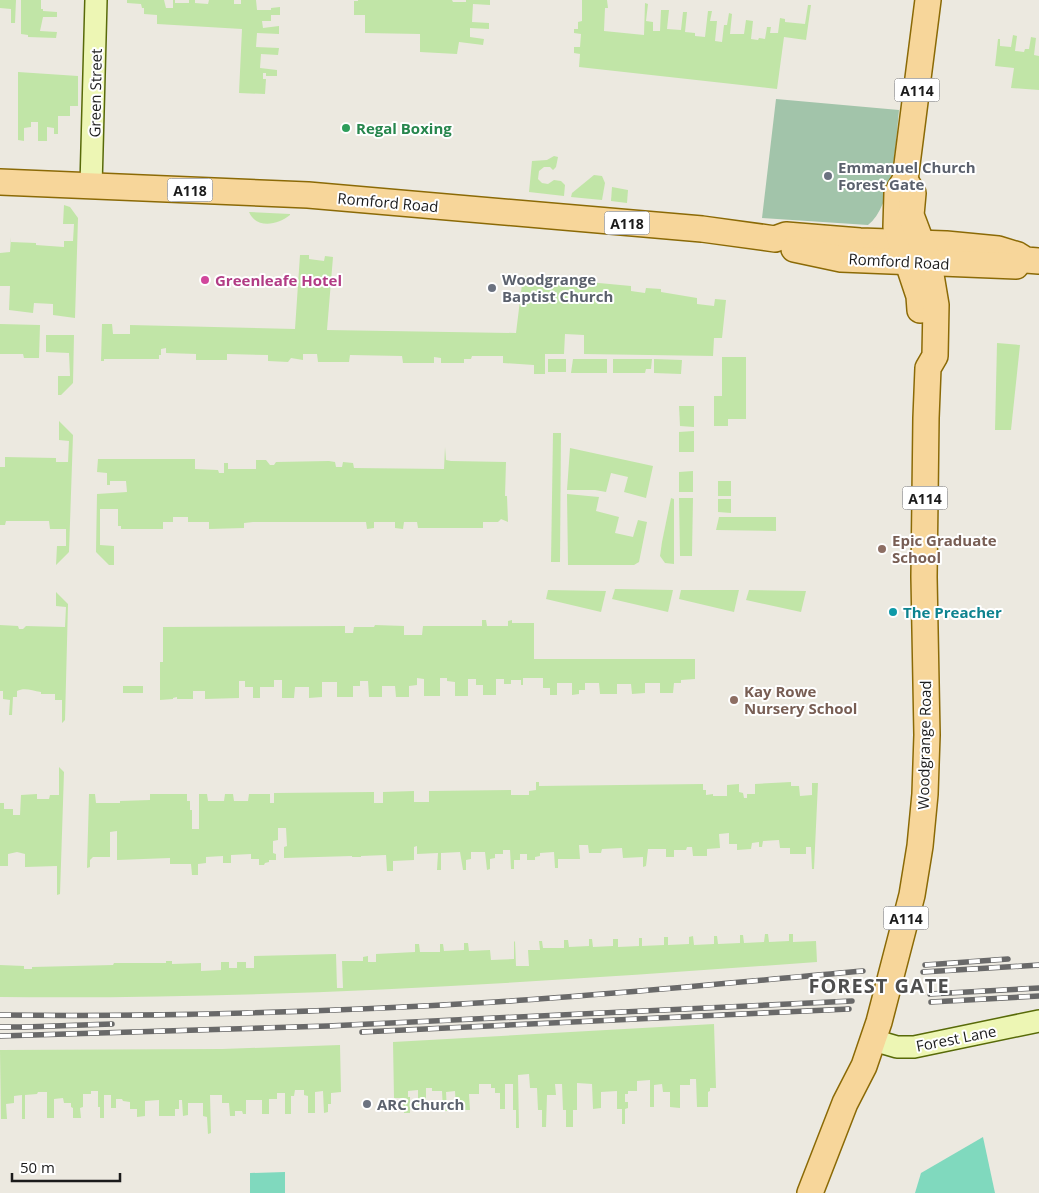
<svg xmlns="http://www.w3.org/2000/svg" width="1039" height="1193" viewBox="0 0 1039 1193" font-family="'Open Sans',sans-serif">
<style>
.grass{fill:#c1e5a7}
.cemetery{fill:#a2c4aa}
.pitch{fill:#80d9be}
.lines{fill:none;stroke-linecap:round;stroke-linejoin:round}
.secondary-casing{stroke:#586a09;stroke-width:24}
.primary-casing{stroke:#8b6a06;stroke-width:28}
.secondary{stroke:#edf6b4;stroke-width:21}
.primary{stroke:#f7d69a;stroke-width:25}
.rail-casing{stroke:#696969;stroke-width:5.5}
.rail{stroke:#fff;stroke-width:4;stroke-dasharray:11;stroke-linecap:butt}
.leisure-dot{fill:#2e9e5b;stroke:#fff;stroke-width:2}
.worship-dot{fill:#6b7280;stroke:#fff;stroke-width:2}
.hotel-dot{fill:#d1479c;stroke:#fff;stroke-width:2}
.education-dot{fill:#8d6e63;stroke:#fff;stroke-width:2}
.culture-dot{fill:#0f9aa8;stroke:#fff;stroke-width:2}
.labels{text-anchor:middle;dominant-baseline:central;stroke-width:4;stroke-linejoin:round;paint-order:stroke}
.shield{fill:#fff;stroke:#5f5f5f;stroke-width:1}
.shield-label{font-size:14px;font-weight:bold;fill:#1b1b1b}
.street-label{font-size:15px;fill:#1b1b1b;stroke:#fff}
.leisure-label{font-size:15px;font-weight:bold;fill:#27864d;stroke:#fff;text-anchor:start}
.worship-label{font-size:15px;font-weight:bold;fill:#5b616d;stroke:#fff;text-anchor:start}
.hotel-label{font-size:15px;font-weight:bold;fill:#b23c85;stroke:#fff;text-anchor:start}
.education-label{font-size:15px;font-weight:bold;fill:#785e54;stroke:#fff;text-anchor:start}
.culture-label{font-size:15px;font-weight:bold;fill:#0d838f;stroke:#fff;text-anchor:start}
.district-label{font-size:20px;font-weight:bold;letter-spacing:1px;fill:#4e4e4e;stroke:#fff}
</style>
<rect width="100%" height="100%" fill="#ece9e0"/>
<g class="grass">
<polygon points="0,0 16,0 15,23 11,23 11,9 0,8"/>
<polygon points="21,0 41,0 41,9 43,9 43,11 57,12 57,17 43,17 40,31 57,32 56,38 28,37 28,35 21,34"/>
<polygon points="127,0 164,0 166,8 173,8 173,0 175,0 175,3 189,3 189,0 195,0 195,3 208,4 209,0 234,0 234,4 241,4 241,0 256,0 257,10 271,10 271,8 280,7 280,15 271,15 271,21 262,21 263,28 279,26 279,34 257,33 256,47 279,48 278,55 261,54 260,68 277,70 277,76 266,76 266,73 263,73 263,79 266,79 265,94 239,93 242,29 157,24 157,15 144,14 144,8 142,8 141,4 127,3"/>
<polygon points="358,0 452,0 453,2 466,2 466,0 490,0 490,5 473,4 472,22 489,23 489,29 470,28 470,37 484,39 483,45 459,42 457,54 420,52 420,34 365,33 365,15 354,15 354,1 358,1"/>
<polygon points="582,0 607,0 608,8 605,8 604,31 644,35 645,3 648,4 646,21 653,22 653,31 660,31 661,10 669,10 667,29 681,30 683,12 687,12 685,32 695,33 695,36 705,37 708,11 712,11 710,21 717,21 715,41 722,42 724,25 727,25 729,13 732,14 730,34 744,34 746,20 753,21 751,39 758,40 759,38 765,39 767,27 771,27 770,33 778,33 780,18 785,19 785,22 805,24 808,5 811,5 806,40 784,37 777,89 579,67 580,54 574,53 574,47 580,47 581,34 574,33 574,29 578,29 578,22 582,21"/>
<polygon points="1013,35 1017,36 1015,51 1024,52 1025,49 1029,49 1031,37 1036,38 1034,55 1039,56 1039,90 1011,88 1014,68 995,66 998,39 1000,39 1000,46 1011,47"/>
<polygon points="18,72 78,76 78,106 70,106 70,116 58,116 58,134 54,134 54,128 47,127 47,141 38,141 38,122 31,122 31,127 24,128 24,141 18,140"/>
<polygon points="554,156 558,157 556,167 553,170 550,167 544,167 539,171 538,179 542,183 548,184 554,180 561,181 565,185 564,196 529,192 532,161 547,160"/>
<polygon points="594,175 602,176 605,183 602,200 571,197 572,193"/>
<polygon points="612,187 628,190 627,203 611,201"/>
<polygon points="64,205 70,207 78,218 75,318 53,315 53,304 34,303 33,313 9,310 10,286 0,286 0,253 10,252 11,237 11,242 36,243 36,245 64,247 64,241 73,241 74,224 63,224"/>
<path d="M249,212L290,214V215C278,225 256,229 249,212Z"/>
<polygon points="300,255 309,255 309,259 324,261 325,256 333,257 327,330 516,333 523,276 531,277 531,283 544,284 545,278 631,286 631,291 645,293 646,288 661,289 661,292 697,298 697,304 714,306 715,299 726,300 722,338 714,338 713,356 584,354 584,335 565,334 564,354 545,354 545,374 534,374 534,365 503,363 503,356 472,356 471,359 464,359 464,363 441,363 441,358 434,357 434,363 403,363 402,356 350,355 349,362 318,362 317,354 303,354 303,360 291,358 288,362 268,361 268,355 227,354 227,360 196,360 196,354 166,353 166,348 161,349 161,355 159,355 159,359 104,359 104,361 101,361 102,324 112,324 113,334 130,334 130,325 295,329"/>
<polygon points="0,324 40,325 39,358 24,358 23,354 0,354"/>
<polygon points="46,335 74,335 73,383 61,395 58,395 58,376 70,376 69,353 46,352"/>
<polygon points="997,343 1020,345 1011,430 995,430"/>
<polygon points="722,357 746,357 746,419 728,419 728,426 714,426 714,396 722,396"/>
<rect x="548" y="359" width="18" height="13"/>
<polygon points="573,359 607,359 607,373 571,373"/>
<polygon points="613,359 652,359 651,369 646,369 645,373 613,373"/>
<polygon points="654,359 682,360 681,374 654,373"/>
<polygon points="679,406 694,406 694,427 680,426"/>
<polygon points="59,421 73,435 69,552 56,565 57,546 66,546 66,529 50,529 49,521 6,521 5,525 0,525 0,467 5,467 5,457 56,458 56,462 68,462 69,441 59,440"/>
<polygon points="694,431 694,452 679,452 679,432"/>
<polygon points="553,433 561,433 560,562 551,562"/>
<polygon points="445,447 446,460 451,461 506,462 505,496 507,496 508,522 501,519 498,522 483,522 483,528 418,528 417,522 404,522 403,529 395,528 395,522 374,522 374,528 367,529 366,522 253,522 244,523 244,528 209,529 209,522 188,522 188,517 173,517 173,522 163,522 163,529 121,529 121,526 118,526 118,509 100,509 100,545 114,546 114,565 109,565 96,552 97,494 127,492 126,481 110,481 110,485 107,485 107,473 97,472 98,459 195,459 195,469 218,470 219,473 224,473 224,463 228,463 228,469 256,469 256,460 266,460 270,465 274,465 276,462 329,461 335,462 336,467 342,467 343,462 353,463 354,468 444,469"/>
<polygon points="570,448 653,466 646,498 624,492 628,477 611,473 606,492 595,490 567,490"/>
<polygon points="693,471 693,492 679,492 679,472"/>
<rect x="718" y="481" width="13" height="15"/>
<polygon points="567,494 599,497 596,511 619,517 615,533 633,537 638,520 647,522 639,562 634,565 568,565"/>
<polygon points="671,498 674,499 674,564 665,563 660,556 662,542"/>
<polygon points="679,498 693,498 692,556 680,556"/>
<polygon points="718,499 731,499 731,513 718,512"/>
<polygon points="719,517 776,517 776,531 716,530"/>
<polygon points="615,589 673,590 668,612 612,599"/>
<polygon points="548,590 606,591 601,612 546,599"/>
<polygon points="681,590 739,590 734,612 679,599"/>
<polygon points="749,590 806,591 801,612 746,600"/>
<path d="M56,592L68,604L65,720L62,723V700H55V694H41V692C32,691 25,687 17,691V697H13L12,715H9L10,700L3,699V691H0V625L18,626L19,629H23L26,626L65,627L66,607L56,606Z"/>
<polygon points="482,620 486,620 487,626 508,626 508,621 512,620 512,623 534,623 534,659 695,659 695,679 681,680 681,683 674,683 673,693 660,693 660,683 645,683 645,693 632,694 631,684 617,684 617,694 600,694 599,683 585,683 585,690 579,690 579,694 572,695 572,683 557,683 557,695 550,695 550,688 543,688 543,678 523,678 523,685 521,685 521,680 511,680 511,684 504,684 504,679 496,679 496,695 483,695 483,685 476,685 476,679 468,679 468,696 455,696 455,682 447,681 447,678 440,678 440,696 424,696 424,679 417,678 417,685 409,686 409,697 396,697 395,686 382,686 382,697 369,697 368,681 360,681 360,686 353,686 353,697 337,697 337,682 322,682 322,697 309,698 309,687 295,687 294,698 282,698 282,680 274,680 274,687 260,687 260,698 253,698 253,687 245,687 245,681 239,681 239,698 205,699 205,691 193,691 193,699 177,699 177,697 173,698 173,699 160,700 160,662 163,662 163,627 345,626 345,633 353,633 354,627 374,627 375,625 404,626 404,635 422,635 423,626 482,626"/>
<rect x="123" y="686" width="20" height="7"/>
<polygon points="59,767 64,772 60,894 57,895 57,866 25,867 25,854 17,852 8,854 8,866 0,866 0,803 4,803 4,809 13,809 13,815 20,815 21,795 37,794 37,799 49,799 50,795 59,795"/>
<polygon points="536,782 539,782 539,786 703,784 703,790 706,790 706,795 713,794 713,796 727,796 727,785 739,784 739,792 743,793 744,798 747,798 747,794 755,794 755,784 791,782 791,786 799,786 800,796 812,795 812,783 818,783 814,869 812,869 811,847 806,847 806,854 790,854 790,848 780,848 779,840 763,841 762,847 759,847 759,842 752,843 751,849 737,850 737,844 729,844 729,833 719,834 720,848 707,849 707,856 693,856 692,847 687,847 686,850 674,850 674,857 666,857 666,849 648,849 646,866 643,867 643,857 623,858 622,848 602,849 601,853 589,853 588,845 579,845 580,859 558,859 558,868 555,868 554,852 540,853 540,856 535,857 535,860 527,860 527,854 520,854 520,860 514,860 514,869 511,869 510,850 503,850 503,854 495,854 495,858 490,859 490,869 487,870 485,852 471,852 471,859 466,860 466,870 463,870 460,852 441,853 441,870 437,870 438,853 417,854 417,846 414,847 414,860 393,861 393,871 387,871 386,855 361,856 361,857 352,857 352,856 284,858 284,847 287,846 286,828 278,828 278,840 273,841 273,853 276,854 276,860 269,860 269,862 265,863 264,865 259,865 259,859 251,859 251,854 231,855 231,863 223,863 223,856 206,857 206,863 198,864 198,875 192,875 191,864 170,864 170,858 117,860 117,831 110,832 110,857 93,857 90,860 90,867 87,868 89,794 95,794 96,803 120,803 120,801 150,800 150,794 187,794 187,801 190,801 190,810 192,810 192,829 199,829 199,794 207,794 208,801 224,801 225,794 233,794 234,801 248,801 249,794 270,794 270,803 274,803 274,793 374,792 374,803 383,803 383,792 414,791 414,802 429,802 429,791 511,790 511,795 529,795 529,791 536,790"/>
<path d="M765,934H768L769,942L789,941V934H793V942L816,941L817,962C545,982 273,1000 0,997V965L24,966V969H32V967L113,965L114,963H166V961H172V964L201,963V971L221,970V962H229V968H237V962H246V968H254V956L336,954L337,988H343L342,961H363V957L368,956V962H376V954L415,952V944H419L420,952H440V944H443L444,951L464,950V943H468L469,951L490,950L491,960L514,959V942L515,941L516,966H529L528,950H540L539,941H542L543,948H564V940H568L569,947L589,946V939H592L593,947L613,946V939H618V947L639,946V938H642V946L664,945V937H668V945L689,944V937L693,936L694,945L714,944V936H717L718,944L740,943V935H743L744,943L764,942Z"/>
<polygon points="714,1024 716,1088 710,1088 710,1091 708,1092 708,1107 697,1107 696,1079 690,1079 690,1085 680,1085 680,1108 670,1107 670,1092 663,1092 662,1084 654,1085 654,1107 650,1107 650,1080 637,1081 637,1091 628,1091 628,1094 625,1094 625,1102 628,1102 628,1108 625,1109 625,1124 622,1124 622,1109 617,1109 617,1091 601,1092 601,1108 593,1109 592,1084 577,1083 577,1110 573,1110 573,1127 566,1127 566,1110 563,1110 562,1084 555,1084 556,1095 547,1095 546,1127 542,1127 542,1110 538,1110 537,1088 530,1088 529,1074 518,1075 519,1128 516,1128 516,1110 513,1110 513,1084 505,1084 505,1109 500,1109 500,1093 495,1093 495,1088 491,1088 491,1084 479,1084 479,1094 469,1094 470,1110 456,1110 455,1091 446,1092 447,1111 443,1111 442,1091 432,1091 432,1088 426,1088 426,1111 418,1111 418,1090 408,1091 408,1097 410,1097 410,1113 404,1113 403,1098 394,1098 393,1042"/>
<polygon points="340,1045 341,1092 331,1093 331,1104 328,1104 328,1112 324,1113 323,1091 315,1092 315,1113 308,1113 308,1096 304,1095 304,1090 295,1090 294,1096 291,1096 291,1114 285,1114 285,1093 277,1093 277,1099 269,1099 269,1114 262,1114 262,1100 246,1100 246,1114 243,1114 242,1111 235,1111 235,1116 230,1116 229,1103 222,1103 222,1095 210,1095 211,1133 208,1134 207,1117 203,1116 203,1103 188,1103 188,1115 183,1116 182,1100 179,1100 179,1109 175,1109 175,1116 159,1116 159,1100 145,1101 145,1116 137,1117 137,1109 130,1109 130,1102 123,1101 122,1099 116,1099 116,1108 111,1108 111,1095 104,1095 104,1118 100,1118 100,1107 98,1107 98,1091 91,1091 91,1094 83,1094 83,1107 80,1108 81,1118 73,1118 73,1108 71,1107 71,1103 64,1103 63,1098 54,1099 54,1118 47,1118 47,1092 38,1092 37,1094 25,1095 25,1119 22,1119 22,1095 14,1096 14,1103 6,1104 7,1119 1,1119 0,1050 222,1049"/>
</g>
<path class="cemetery" d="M776,99L899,110C896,141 893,206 868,225L762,218Z"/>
<g class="pitch">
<polygon points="983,1137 995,1193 915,1193 921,1173"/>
<polygon points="285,1172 285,1193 250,1193 250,1173"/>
</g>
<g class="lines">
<defs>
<g id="secondary">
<polyline points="91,186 96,0"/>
<polyline points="873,1040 897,1047 914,1047 1039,1021"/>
</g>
<g id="primary">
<polyline points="0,182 308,195 702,229 775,239 786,235 860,241 946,244 998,249 1018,255 1026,260 1039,261"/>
<polyline points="794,249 841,259 1016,266"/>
<polyline points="920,310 919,296 896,227 897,193 905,180 928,0"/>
<polyline points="810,1193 845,1103 864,1066 879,1022 912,895 920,846 925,794 927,735 924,577 926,418 928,368 935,356 936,305 929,263 911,215 913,193 905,180"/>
</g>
</defs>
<use href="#secondary" class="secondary-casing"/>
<use href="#primary" class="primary-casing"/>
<use href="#secondary" class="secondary"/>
<use href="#primary" class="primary"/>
<defs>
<g id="rail">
<polyline points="925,965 1008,959"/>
<polyline points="923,972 1039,965"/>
<polyline points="930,994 1039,988"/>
<polyline points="931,1002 1039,996"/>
<path d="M0,1015C165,1017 330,1012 495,1002C618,994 740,982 863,971"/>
<polyline points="0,1027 25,1027 112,1024"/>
<polyline points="362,1032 849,1009"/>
<polyline points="0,1036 328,1026 852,1001"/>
</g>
</defs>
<use href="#rail" class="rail-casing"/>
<use href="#rail" class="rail"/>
</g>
<circle class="leisure-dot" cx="346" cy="128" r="5"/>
<g class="worship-dot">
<circle cx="828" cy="176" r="5"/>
<circle cx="492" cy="288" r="5"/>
<circle cx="367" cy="1104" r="5"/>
</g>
<circle class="hotel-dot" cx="205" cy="280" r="5"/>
<g class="education-dot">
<circle cx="882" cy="549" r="5"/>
<circle cx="734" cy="700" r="5"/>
</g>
<circle class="culture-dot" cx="893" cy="612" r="5"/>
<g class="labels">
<g class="shield">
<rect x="894.5" y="78.5" width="45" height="23" rx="4"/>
<rect x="167.5" y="178.5" width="45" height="23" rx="4"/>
<rect x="604.5" y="211.5" width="45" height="23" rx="4"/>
<rect x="902.5" y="486.5" width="45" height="23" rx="4"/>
<rect x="883.5" y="906.5" width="45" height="23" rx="4"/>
</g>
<g class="shield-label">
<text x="917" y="90">A114</text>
<text x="190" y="190">A118</text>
<text x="627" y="223">A118</text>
<text x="925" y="498">A114</text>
<text x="906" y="918">A114</text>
</g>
<g class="street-label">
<text transform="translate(95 93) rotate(-89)">Green Street</text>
<text transform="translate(388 202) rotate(5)">Romford Road</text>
<text transform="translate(899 261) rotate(3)">Romford Road</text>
<text transform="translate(924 745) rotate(-89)">Woodgrange Road</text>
<text transform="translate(956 1038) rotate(-11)">Forest Lane</text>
</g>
<g class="leisure-label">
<text x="356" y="128">Regal Boxing</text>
</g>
<g class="worship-label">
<text x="838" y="167">Emmanuel Church<tspan x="838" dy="17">Forest Gate</tspan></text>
<text x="502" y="279">Woodgrange<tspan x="502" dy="17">Baptist Church</tspan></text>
<text x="377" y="1104">ARC Church</text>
</g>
<g class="hotel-label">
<text x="215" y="280">Greenleafe Hotel</text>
</g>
<g class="education-label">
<text x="892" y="540">Epic Graduate<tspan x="892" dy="17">School</tspan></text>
<text x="744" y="691">Kay Rowe<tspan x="744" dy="17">Nursery School</tspan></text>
</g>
<g class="culture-label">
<text x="903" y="612">The Preacher</text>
</g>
<g class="district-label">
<text x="879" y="985">FOREST GATE</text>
</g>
</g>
<path d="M12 1173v8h108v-8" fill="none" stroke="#1b1b1b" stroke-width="2.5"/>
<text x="20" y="1173" font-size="15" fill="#1b1b1b" stroke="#ffffff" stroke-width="4" paint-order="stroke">50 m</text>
</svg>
